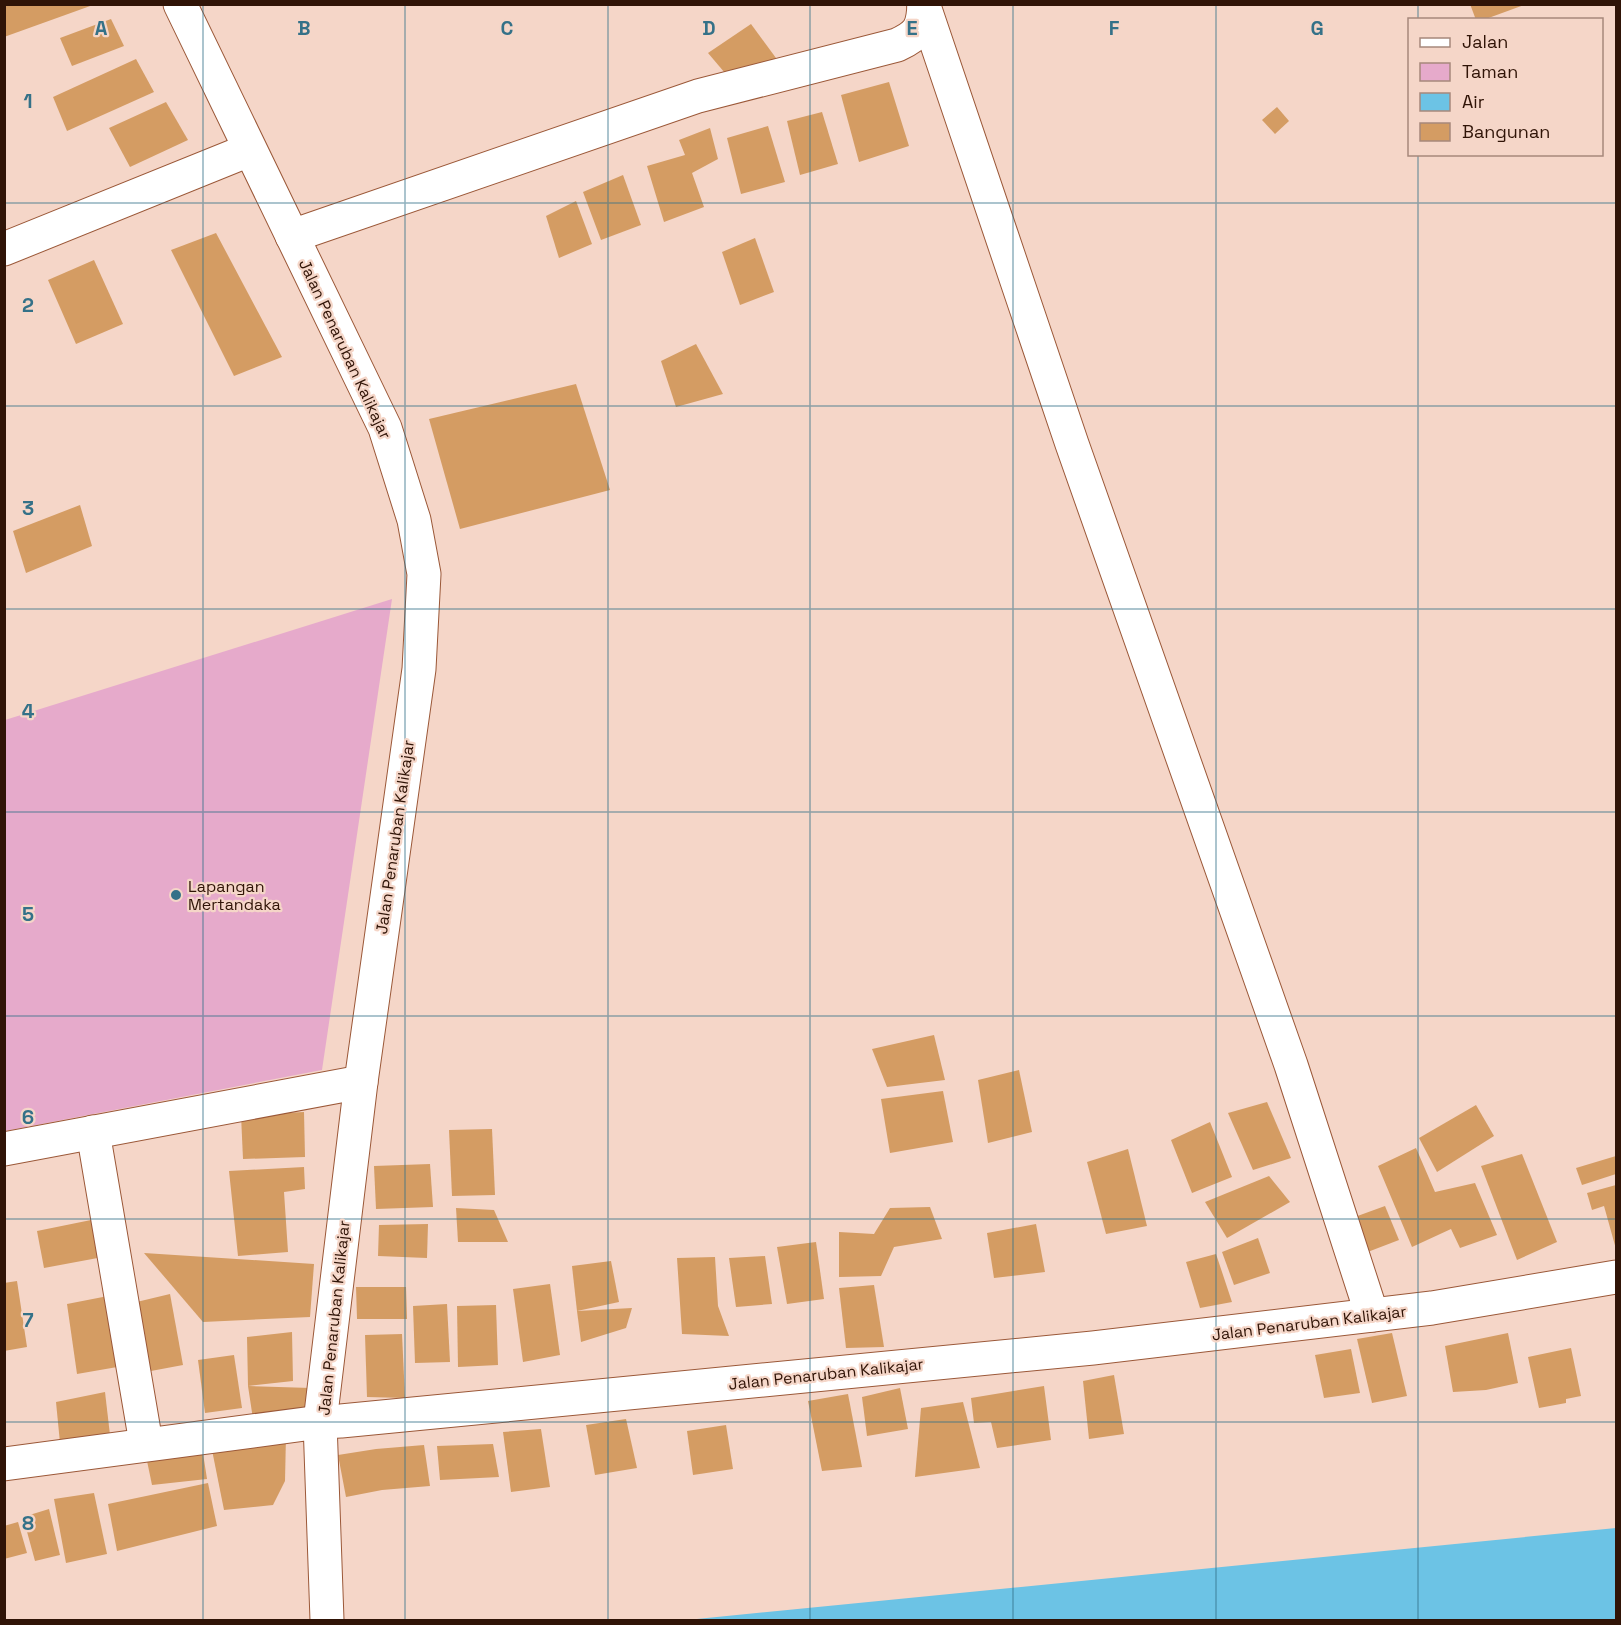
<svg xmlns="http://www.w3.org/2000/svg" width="1621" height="1625" viewBox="0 0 1621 1625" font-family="'Space Grotesk',sans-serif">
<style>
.green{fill:#e6aacb}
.water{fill:#6cc3e5}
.building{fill:#d49c63}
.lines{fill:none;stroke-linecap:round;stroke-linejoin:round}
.minor-casing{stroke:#9b5838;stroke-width:35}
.minor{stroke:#fff;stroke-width:33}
.grid{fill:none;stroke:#347188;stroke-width:1.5;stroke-opacity:0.55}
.poi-dot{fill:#347188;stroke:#f5d6c8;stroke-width:2}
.labels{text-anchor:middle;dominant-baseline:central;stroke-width:4.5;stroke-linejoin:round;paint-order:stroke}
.street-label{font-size:16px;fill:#301407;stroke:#f5d6c8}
.poi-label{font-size:16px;fill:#301407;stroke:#f5d6c8;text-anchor:start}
.grid-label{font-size:20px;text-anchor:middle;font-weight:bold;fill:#347188;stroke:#f5d6c8;stroke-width:4.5;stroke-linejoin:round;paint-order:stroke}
</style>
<rect width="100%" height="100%" fill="#f5d6c8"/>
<polygon class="green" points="392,599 322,1070 5,1131 5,720"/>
<polygon class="water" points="1616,1528 1616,1620 687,1620"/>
<g class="building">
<polygon points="1470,4 1524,4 1524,5 1483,20 1476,20"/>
<polygon points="4,5 93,5 4,37"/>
<polygon points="111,19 124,46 72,66 60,38"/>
<polygon points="751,24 776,58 736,86 708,53"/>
<polygon points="136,59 154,92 67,131 53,97"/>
<polygon points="889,82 909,146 859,162 841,95"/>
<polygon points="166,102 188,140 130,167 109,128"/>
<polygon points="1277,107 1289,121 1275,134 1262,120"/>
<polygon points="822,112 838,164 800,175 787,121"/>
<polygon points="768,126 785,182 741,194 727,138"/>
<polygon points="710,128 718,159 692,173 704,207 664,222 647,166 685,155 679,140"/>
<polygon points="623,175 641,225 601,240 583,192"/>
<polygon points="576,201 592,244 559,258 546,216"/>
<polygon points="216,233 282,357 234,376 171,250"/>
<polygon points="755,238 774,292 740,305 722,252"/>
<polygon points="94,260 123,324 76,344 48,280"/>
<polygon points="696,344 723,394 676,407 661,361"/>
<polygon points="576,384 610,490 460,529 429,419"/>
<polygon points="80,505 92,546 26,573 13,531"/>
<polygon points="934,1035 945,1080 887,1087 872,1049"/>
<polygon points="1019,1070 1032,1132 988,1143 978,1080"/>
<polygon points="943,1091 953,1142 890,1153 881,1099"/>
<polygon points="1267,1102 1291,1158 1253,1170 1228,1113"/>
<polygon points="1476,1105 1494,1136 1437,1172 1419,1138"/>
<polygon points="304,1112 305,1157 243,1159 241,1115"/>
<polygon points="1210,1122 1232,1177 1192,1193 1171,1140"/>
<polygon points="492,1129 495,1195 452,1196 449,1130"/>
<polygon points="1416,1148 1435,1192 1475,1183 1497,1235 1460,1248 1451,1229 1412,1247 1378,1166"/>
<polygon points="1128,1149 1147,1226 1106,1234 1087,1162"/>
<polygon points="1522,1154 1557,1242 1517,1260 1481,1166"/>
<polygon points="1616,1156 1616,1174 1582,1185 1576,1168"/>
<polygon points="430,1164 433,1207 376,1209 374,1166"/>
<polygon points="304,1167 305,1189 284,1192 288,1252 238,1256 229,1171"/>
<polygon points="1269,1176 1290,1202 1227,1238 1205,1202"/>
<polygon points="1616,1185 1616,1249 1604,1206 1592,1210 1587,1193"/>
<polygon points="1385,1206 1399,1240 1365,1253 1352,1218"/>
<polygon points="930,1207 942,1239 894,1247 881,1276 839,1277 839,1232 874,1234 890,1208"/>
<polygon points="456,1208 494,1210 508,1242 458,1242"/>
<polygon points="96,1219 103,1257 44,1268 37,1231"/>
<polygon points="428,1224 427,1258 378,1256 379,1225"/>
<polygon points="1036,1224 1045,1272 994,1278 987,1233"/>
<polygon points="1258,1238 1270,1273 1234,1285 1222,1252"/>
<polygon points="816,1242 824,1299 787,1304 777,1247"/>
<polygon points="144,1253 314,1264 310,1317 203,1322"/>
<polygon points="1216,1254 1232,1302 1200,1308 1186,1262"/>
<polygon points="765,1256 772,1304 736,1307 729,1258"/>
<polygon points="715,1257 718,1306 729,1336 682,1334 677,1258"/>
<polygon points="611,1261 619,1302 577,1311 572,1266"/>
<polygon points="17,1281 27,1347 4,1351 4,1283"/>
<polygon points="550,1284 560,1355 523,1362 513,1289"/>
<polygon points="874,1285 884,1347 846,1348 839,1288"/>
<polygon points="356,1287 406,1287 407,1319 357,1319"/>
<polygon points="170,1294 183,1365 135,1374 124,1305"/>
<polygon points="108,1296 123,1366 77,1374 67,1304"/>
<polygon points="447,1304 450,1362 415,1363 413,1306"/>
<polygon points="496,1305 498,1365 458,1367 457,1306"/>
<polygon points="632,1308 626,1328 581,1342 577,1311"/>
<polygon points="292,1332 293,1381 248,1386 311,1388 308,1423 253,1419 248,1386 247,1337"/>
<polygon points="1392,1333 1407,1396 1372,1403 1357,1339"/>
<polygon points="1508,1333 1518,1383 1486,1390 1453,1392 1445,1346"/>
<polygon points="402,1334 405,1398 367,1397 365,1335"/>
<polygon points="1571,1348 1581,1396 1566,1399 1566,1403 1539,1408 1528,1357"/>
<polygon points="1351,1349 1360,1393 1324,1398 1315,1355"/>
<polygon points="234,1355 242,1408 205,1413 198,1360"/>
<polygon points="1114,1375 1124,1434 1089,1439 1083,1381"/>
<polygon points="1044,1386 1051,1440 997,1448 991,1422 974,1423 971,1398"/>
<polygon points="900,1388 908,1429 867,1436 862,1397"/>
<polygon points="105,1392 110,1435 60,1443 56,1402"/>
<polygon points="848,1394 862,1467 822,1471 808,1401"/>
<polygon points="963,1402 980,1468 915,1477 921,1408"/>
<polygon points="626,1419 637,1468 595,1475 586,1425"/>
<polygon points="726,1425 733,1469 693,1475 687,1431"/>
<polygon points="541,1429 550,1487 511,1492 503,1432"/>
<polygon points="286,1435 285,1481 273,1505 224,1510 211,1445"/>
<polygon points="493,1444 499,1477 440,1480 437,1446"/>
<polygon points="424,1445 430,1486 382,1490 346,1497 338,1455 376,1449"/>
<polygon points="202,1447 207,1479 152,1485 146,1456"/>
<polygon points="208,1483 217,1526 117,1551 108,1504"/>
<polygon points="94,1493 107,1554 66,1563 54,1499"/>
<polygon points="49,1509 60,1555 35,1561 23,1517"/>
<polygon points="18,1522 27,1553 4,1559 4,1526"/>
</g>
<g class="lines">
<defs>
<g id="minor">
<polyline points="180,4 385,428 414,520 424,574 419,669 361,1082 320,1422 341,1421 1093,1348 1432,1308 1616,1277"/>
<polyline points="924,6 1072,444 1291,1065 1372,1315"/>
<path d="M292,236L698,96L897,45C919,35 923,28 924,4"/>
<polyline points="4,249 249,150"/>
<polyline points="93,1132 146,1443"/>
<polyline points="4,1149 361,1082"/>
<polyline points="4,1464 320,1422 327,1620"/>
</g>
</defs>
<use href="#minor" class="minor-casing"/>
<use href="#minor" class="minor"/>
</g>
<path class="grid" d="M203,4V1620M405,4V1620M608,4V1620M810,4V1620M1013,4V1620M1216,4V1620M1418,4V20M1418,154V1620M4,203H1616M4,406H1616M4,609H1616M4,812H1616M4,1016H1616M4,1219H1616M4,1422H1616"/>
<circle class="poi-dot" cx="176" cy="895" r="6"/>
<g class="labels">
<g class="street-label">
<text transform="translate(345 349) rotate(65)">Jalan Penaruban Kalikajar</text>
<text transform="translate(395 837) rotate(-82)">Jalan Penaruban Kalikajar</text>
<text transform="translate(334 1318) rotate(-84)">Jalan Penaruban Kalikajar</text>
<text transform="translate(1309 1323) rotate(-7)">Jalan Penaruban Kalikajar</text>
<text transform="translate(826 1374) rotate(-6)">Jalan Penaruban Kalikajar</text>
</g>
<g class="poi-label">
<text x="188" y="886">Lapangan<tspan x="188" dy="18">Mertandaka</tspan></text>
</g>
</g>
<g class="grid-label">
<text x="101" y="35">A</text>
<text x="304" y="35">B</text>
<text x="507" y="35">C</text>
<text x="709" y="35">D</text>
<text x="912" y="35">E</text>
<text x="1114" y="35">F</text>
<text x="1317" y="35">G</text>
<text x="28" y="108">1</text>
<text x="28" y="312">2</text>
<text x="28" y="515">3</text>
<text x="28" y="718">4</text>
<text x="28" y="921">5</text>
<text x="28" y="1124">6</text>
<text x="28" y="1327">7</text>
<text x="28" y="1530">8</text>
</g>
<rect width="1621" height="1625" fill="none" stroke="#301407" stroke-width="12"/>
<rect x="1408" y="18" width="195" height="138" fill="#f5d6c8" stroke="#a6887b" stroke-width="1.5"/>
<rect x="1420" y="38" width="30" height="9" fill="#ffffff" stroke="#a6887b" stroke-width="1.5"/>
<text x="1462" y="48" font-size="18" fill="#301407">Jalan</text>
<rect x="1420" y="63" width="30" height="18" fill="#e6aacb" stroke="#a6887b" stroke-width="1.5"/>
<text x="1462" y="78" font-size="18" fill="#301407">Taman</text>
<rect x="1420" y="93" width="30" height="18" fill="#6cc3e5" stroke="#a6887b" stroke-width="1.5"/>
<text x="1462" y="108" font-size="18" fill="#301407">Air</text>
<rect x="1420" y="123" width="30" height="18" fill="#d49c63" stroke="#a6887b" stroke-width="1.5"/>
<text x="1462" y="138" font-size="18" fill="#301407">Bangunan</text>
</svg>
